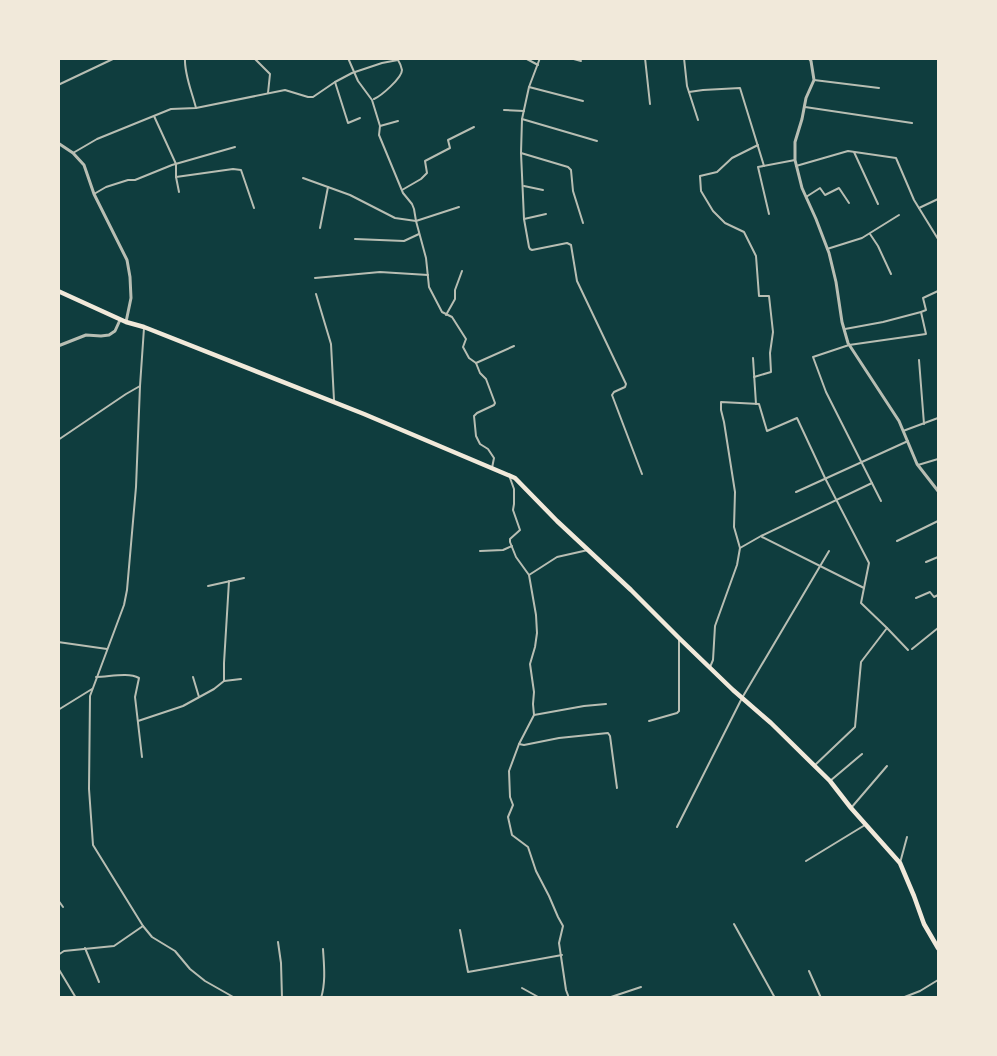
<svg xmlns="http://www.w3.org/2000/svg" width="997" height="1056" viewBox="0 0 997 1056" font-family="Ubuntu,sans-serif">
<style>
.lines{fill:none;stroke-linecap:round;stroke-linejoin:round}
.minor{stroke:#b8beb3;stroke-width:2}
.tertiary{stroke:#b8beb3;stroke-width:3}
.primary{stroke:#f1e9da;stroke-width:4.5}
</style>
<rect width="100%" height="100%" fill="#0f3d3e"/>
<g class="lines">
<g class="minor">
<path d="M185,58C184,74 192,92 196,108"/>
<polyline points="254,58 270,74 268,93"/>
<polyline points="348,58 358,81 372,100 380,126 379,135 403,193 412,204 414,209 416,221 426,258 429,287 442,312 452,317 466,339 463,347 469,358 476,363 480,373 486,379 495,403 494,405 477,413 474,416 476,436 480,444 488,449 494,458 492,468"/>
<polyline points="525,58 538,65"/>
<polyline points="540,58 529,87 522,119 521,153 524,219 529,247 530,249 532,250 567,243 571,245 577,281 626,384 625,387 614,392 612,395 642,474"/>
<polyline points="570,58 581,61"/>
<polyline points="645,58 650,104"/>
<polyline points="684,58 687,86 698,120"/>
<polyline points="814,80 879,88"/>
<polyline points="335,82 348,123 360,118"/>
<polyline points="58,85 115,58"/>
<polyline points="529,87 583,101"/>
<polyline points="689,92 703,90 740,88 764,166"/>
<polyline points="805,107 912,123"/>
<polyline points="504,110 524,111"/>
<polyline points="154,116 176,164 176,177 179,192"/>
<polyline points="522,119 597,141"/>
<polyline points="380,126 398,121"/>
<polyline points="854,152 878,204"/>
<path d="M73,153L97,139L171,109L196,108L285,90L308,97H313L335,82L352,73L382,63L398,60C400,63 401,65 402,70C402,78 381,96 374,99"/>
<polyline points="521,153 568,167 571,170 573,191 583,223"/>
<polyline points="796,166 848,151 896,158 914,200 938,239"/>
<polyline points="176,177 233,169 241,170 254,208"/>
<polyline points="303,178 350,195 395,218 416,221 459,207"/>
<polyline points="524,186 543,190"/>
<polyline points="402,190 421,179 427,173 425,161 450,148 448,140 474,127"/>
<polyline points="94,194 106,187 128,180 135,180 172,165 235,147"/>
<polyline points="806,197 820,188 825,195 839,188 849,203"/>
<polyline points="919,208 938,199"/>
<polyline points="769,214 758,167 795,160"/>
<polyline points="524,219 546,214"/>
<polyline points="320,228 328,187"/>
<polyline points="870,234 878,246 891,274"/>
<polyline points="355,239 404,241 419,234"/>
<polyline points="827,249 862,238 899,215"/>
<polyline points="315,278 380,272 428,275"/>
<polyline points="316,294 331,344 334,400"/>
<polyline points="446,315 455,299 455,290 462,271"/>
<polyline points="144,328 140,386 136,487 127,590 124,605 90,696 89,789 93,845 143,926 152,937 175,951 190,969 205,981 235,998"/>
<polyline points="845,329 883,322 921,312"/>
<polyline points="753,358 756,404"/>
<polyline points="919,360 924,424"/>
<polyline points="476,363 514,346"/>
<polyline points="754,377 771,372 770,353 773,332 769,296 759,296 756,256 744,232 725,223 713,211 701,191 700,176 717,172 732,158 758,145"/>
<polyline points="903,431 938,418"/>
<polyline points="58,440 126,394 140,386"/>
<polyline points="918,465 938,459"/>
<polyline points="510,478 514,489 514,504 513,510 520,530 510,539 510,542 516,557 529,575 536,615 537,633 535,647 530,664 534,692 533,704 534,715 519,744 509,771 510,797 513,805 508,817 512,835 528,847 536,871 549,896 558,917 563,926 559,943 566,990 569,998"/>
<polyline points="796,492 908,441"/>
<polyline points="881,501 826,392 813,357 849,345 926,334 921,312 926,310 923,298 938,291"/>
<polyline points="762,537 864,588"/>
<polyline points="897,541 938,521"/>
<polyline points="740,548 761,536 872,483"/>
<polyline points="480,551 503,550 512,546"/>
<polyline points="926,562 938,557"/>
<polyline points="529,575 557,557 588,550"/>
<polyline points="208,586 244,578"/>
<polyline points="916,598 930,592 934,597 938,595"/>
<polyline points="887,628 908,650"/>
<polyline points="58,642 107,649"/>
<polyline points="912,649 938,628"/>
<polyline points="710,667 713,660 715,626 737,565 740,548 734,527 735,492 724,422 721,410 721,402 759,404 767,431 797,418 825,478 869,563 861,603 887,628 861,662 855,727 814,766"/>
<path d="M96,677C109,677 128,672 139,678L135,697L142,757"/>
<polyline points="193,677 199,697"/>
<polyline points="224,681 224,663 229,581"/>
<polyline points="58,710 92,689"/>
<polyline points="534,715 584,706 606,704"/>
<polyline points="138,721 183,706 214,689 224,681 241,679"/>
<polyline points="649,721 677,713 679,711 679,638"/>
<polyline points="519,744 524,745 559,738 608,733 610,736 617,788"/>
<polyline points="830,781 862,754"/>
<polyline points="851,808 887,766"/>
<polyline points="677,827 742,698 829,551"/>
<polyline points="806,861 865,825"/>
<polyline points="900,863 907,837"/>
<polyline points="58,900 63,907"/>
<polyline points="734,924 775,998"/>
<polyline points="460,930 468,972 562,955"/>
<polyline points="278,942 281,963 282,998"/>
<polyline points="85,948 99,982"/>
<polyline points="58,955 64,951 114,946 143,926"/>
<polyline points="58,968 76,998"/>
<polyline points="809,971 821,998"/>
<polyline points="522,988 540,998"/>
<path d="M321,998C326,982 324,965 323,949"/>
<polyline points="608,998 641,987"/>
<polyline points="882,998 895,998"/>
<polyline points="902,998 920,991 938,980"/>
</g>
<g class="tertiary">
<polyline points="809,58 811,61 814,80 806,98 802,119 795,142 795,160 802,188 816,219 829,253 836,282 842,322 848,343 899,421 917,464 938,491"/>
<polyline points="58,143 73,153 84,165 94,194 127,260 130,277 131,298 126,322"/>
<polyline points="58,346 86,335 101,336 109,335 115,331 120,320"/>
</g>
<polyline class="primary" points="58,291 126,322 144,327 364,414 515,478 557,521 631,590 679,638 733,690 771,723 830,781 851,808 900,863 914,896 924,924 938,948"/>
</g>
<rect width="997" height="1056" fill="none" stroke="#f1e9da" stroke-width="120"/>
</svg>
